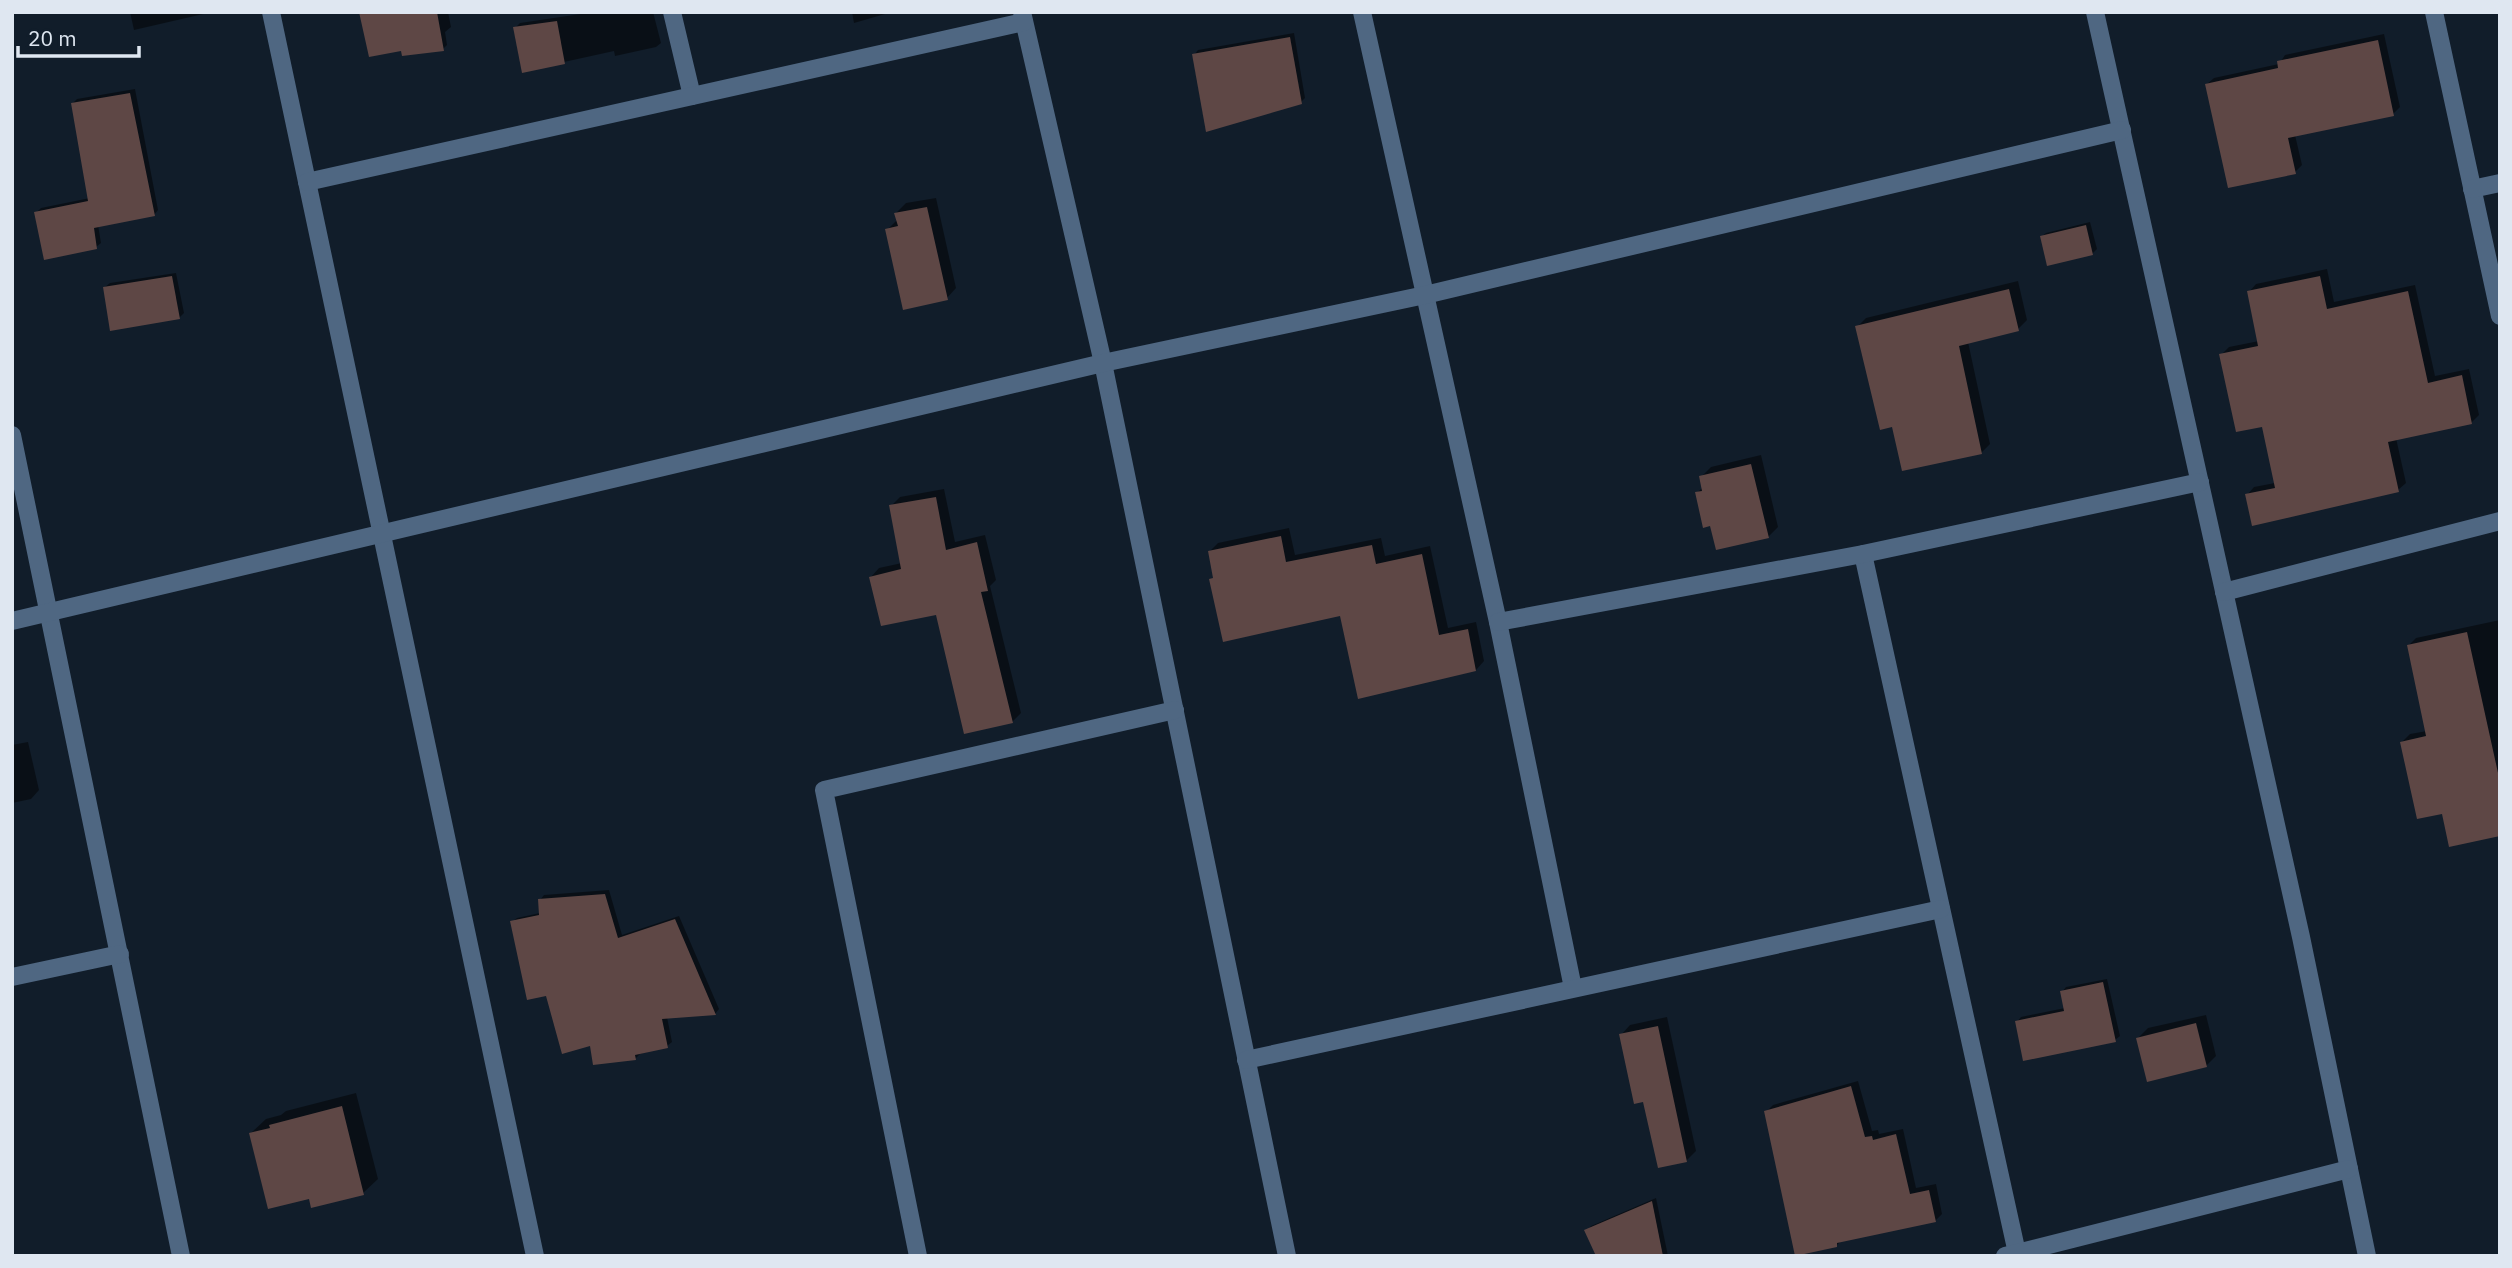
<svg xmlns="http://www.w3.org/2000/svg" width="2512" height="1268" viewBox="0 0 2512 1268" font-family="'IBM Plex Sans',sans-serif">
<style>
.shadow{fill:#0007}
.building{fill:#5e4745}
.lines{fill:none;stroke-linecap:round;stroke-linejoin:round}
.minor{stroke:#4f6782;stroke-width:18}
</style>
<rect width="100%" height="100%" fill="#111d2a"/>
<g class="shadow">
<polygon points="130,12 212,12 134,30"/>
<polygon points="362,12 448,12 451,27 445,32 447,45 443,49 403,49"/>
<polygon points="594,12 653,12 661,43 656,47 615,56 614,51 523,71 515,28 520,23"/>
<polygon points="852,12 892,12 854,23"/>
<polygon points="1294,33 1305,98 1301,102 1194,55 1198,50"/>
<polygon points="2384,34 2400,107 2393,114 2295,135 2302,165 2295,172 2207,84 2214,78 2279,64 2285,55"/>
<polygon points="135,89 158,210 154,215 98,225 101,243 96,247 36,213 41,208 90,198 73,103 77,99"/>
<polygon points="936,198 956,288 947,298 887,230 898,219 896,213 906,203"/>
<polygon points="2090,222 2097,249 2092,254 2041,237 2046,233"/>
<polygon points="2327,269 2334,302 2415,285 2435,376 2469,369 2479,415 2471,423 2396,438 2406,483 2398,490 2247,495 2254,487 2275,483 2263,425 2221,355 2229,347 2259,341 2249,292 2256,284"/>
<polygon points="176,273 184,313 179,318 105,287 110,283"/>
<polygon points="2018,281 2027,320 2018,329 1968,342 1990,444 1981,453 1893,425 1857,327 1866,318"/>
<polygon points="1761,455 1778,527 1768,537 1697,493 1703,487 1701,477 1711,467"/>
<polygon points="944,489 955,542 985,535 996,580 990,586 1021,713 1012,722 938,613 871,577 879,568 902,563 891,506 900,497"/>
<polygon points="1289,528 1295,555 1381,538 1385,556 1430,546 1448,628 1476,622 1484,661 1476,670 1342,614 1215,576 1209,552 1218,543"/>
<polygon points="2500,620 2499,737 2500,834 2443,812 2402,742 2410,734 2427,731 2409,645 2416,638"/>
<polygon points="28,742 39,790 31,799 12,803 12,745"/>
<polygon points="609,890 622,935 679,916 719,1009 715,1014 667,1017 672,1042 667,1046 640,1054 636,1058 591,1044 547,994 512,922 517,918 540,913 540,900 544,895"/>
<polygon points="2107,979 2120,1036 2115,1040 2017,1022 2021,1017 2065,1008 2062,992 2066,987"/>
<polygon points="2206,1015 2216,1056 2206,1066 2138,1038 2148,1028"/>
<polygon points="1667,1017 1696,1151 1686,1161 1645,1100 1621,1035 1630,1025"/>
<polygon points="1858,1081 1872,1131 1878,1130 1879,1134 1903,1129 1916,1188 1936,1184 1942,1214 1935,1221 1841,1241 1837,1245 1766,1112 1773,1105"/>
<polygon points="356,1093 378,1179 363,1193 251,1133 266,1119 281,1115 286,1111"/>
<polygon points="1656,1198 1668,1256 1598,1256 1587,1231 1591,1226"/>
</g>
<g class="building">
<polygon points="359,12 437,12 444,51 402,56 401,51 369,57"/>
<polygon points="557,21 565,64 522,73 513,27"/>
<polygon points="1290,37 1302,104 1206,132 1192,54"/>
<polygon points="2378,40 2394,116 2288,138 2296,174 2228,188 2205,84 2278,68 2277,61"/>
<polygon points="130,93 155,216 94,228 97,249 44,260 34,212 88,201 71,103"/>
<polygon points="927,207 948,300 903,310 885,229 898,226 894,213"/>
<polygon points="2086,225 2093,255 2047,266 2040,236"/>
<polygon points="172,276 180,319 110,331 103,287"/>
<polygon points="2320,276 2327,309 2408,291 2428,383 2462,375 2472,424 2388,442 2399,492 2252,526 2245,494 2275,488 2262,427 2236,432 2219,354 2258,346 2247,291"/>
<polygon points="2009,289 2019,331 1959,346 1982,454 1902,471 1892,427 1880,430 1855,326"/>
<polygon points="1751,464 1769,538 1716,550 1710,526 1703,528 1695,492 1702,491 1699,476"/>
<polygon points="936,497 946,550 977,542 988,591 981,592 1013,723 964,734 936,615 881,626 869,577 901,569 889,505"/>
<polygon points="1281,536 1286,562 1372,545 1376,564 1422,554 1439,635 1468,629 1476,671 1358,699 1340,616 1223,642 1209,579 1213,578 1208,551"/>
<polygon points="2467,632 2500,782 2500,836 2449,847 2442,814 2417,819 2400,742 2426,736 2407,645"/>
<polygon points="605,894 618,938 675,919 716,1015 662,1019 668,1048 635,1055 636,1060 593,1065 590,1046 562,1054 546,996 527,1000 510,921 539,915 538,899"/>
<polygon points="2103,982 2116,1042 2023,1061 2015,1021 2064,1011 2060,991"/>
<polygon points="2196,1023 2207,1067 2147,1082 2136,1038"/>
<polygon points="1658,1026 1687,1162 1658,1168 1643,1102 1634,1104 1619,1034"/>
<polygon points="1851,1086 1865,1137 1872,1136 1873,1140 1896,1134 1910,1194 1929,1190 1936,1222 1837,1243 1837,1247 1795,1256 1764,1111"/>
<polygon points="342,1106 364,1195 311,1208 309,1199 268,1209 249,1133 270,1128 269,1125"/>
<polygon points="1652,1201 1663,1256 1596,1256 1584,1230"/>
</g>
<g class="lines">
<g class="minor">
<polyline points="271,12 535,1256"/>
<polyline points="672,12 692,96"/>
<polyline points="1022,12 1103,363 1287,1256"/>
<polyline points="1362,12 1498,622 1573,988"/>
<polyline points="2095,12 2301,937 2367,1256"/>
<polyline points="2434,12 2500,316"/>
<polyline points="307,182 1024,22"/>
<polyline points="2472,189 2500,183"/>
<polyline points="12,435 181,1256"/>
<polyline points="1863,554 2017,1253"/>
<polyline points="2224,592 2500,521"/>
<polyline points="12,621 1103,363 1425,295 2122,130"/>
<polyline points="1498,622 1863,554 2200,482"/>
<polyline points="12,977 120,954"/>
<polyline points="1246,1060 1941,909"/>
<polyline points="918,1256 824,790 1175,710"/>
<polyline points="2005,1256 2349,1169"/>
</g>
</g>
<rect width="2512" height="1268" fill="none" stroke="#dfe7f1" stroke-width="28"/>
<path d="M18 46v10h121v-10" fill="none" stroke="#dfe7f1" stroke-width="3.5"/>
<text x="28" y="46" font-size="21" fill="#dfe7f1" stroke="#111d2a" stroke-width="5" paint-order="stroke">20 m</text>
</svg>
